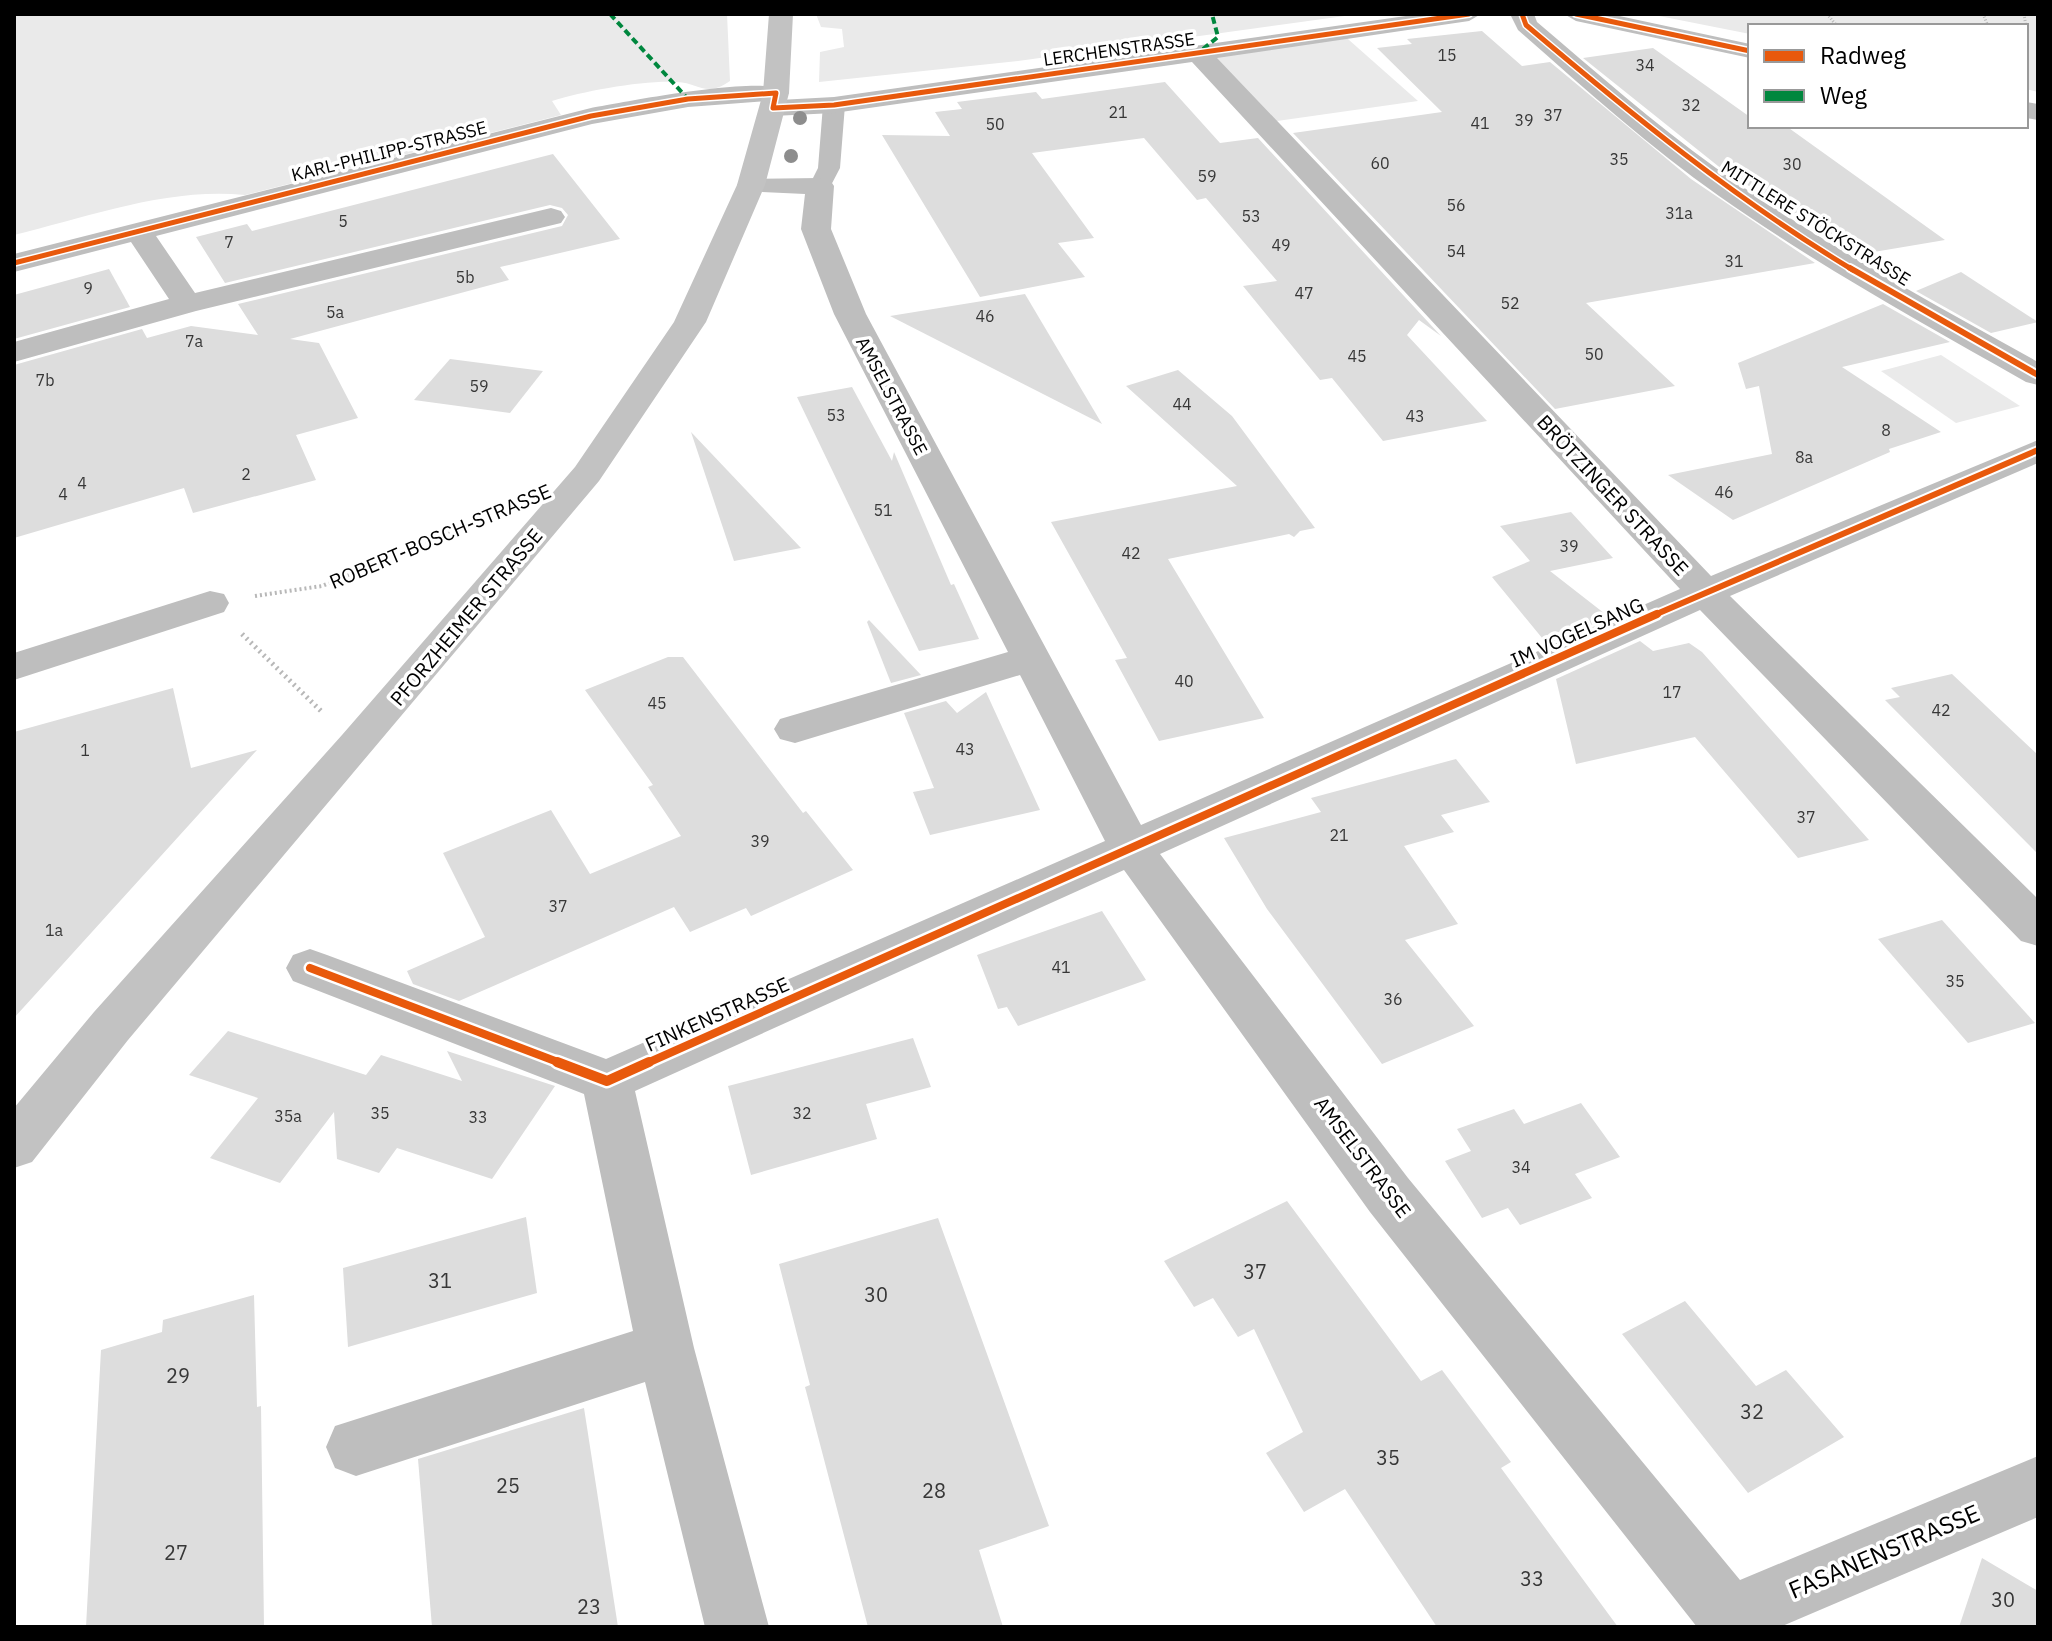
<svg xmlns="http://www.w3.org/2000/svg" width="2052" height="1641" viewBox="0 0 2052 1641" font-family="'IBM Plex Sans',sans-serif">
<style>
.green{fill:#eaeaea}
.building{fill:#ddd}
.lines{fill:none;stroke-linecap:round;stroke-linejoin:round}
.path-far2{stroke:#b8b8b8;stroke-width:3;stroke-dasharray:1 2;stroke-linecap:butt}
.path-far1{stroke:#b8b8b8;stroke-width:4;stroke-dasharray:2 3;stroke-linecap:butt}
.path{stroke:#b8b8b8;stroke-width:5;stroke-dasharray:2 4;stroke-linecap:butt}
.lane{fill:#bebebe;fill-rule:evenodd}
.street{fill:#bebebe;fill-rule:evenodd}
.secondary{fill:#c2c2c2;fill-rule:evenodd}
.quiet{stroke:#00873e;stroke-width:4;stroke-dasharray:7 4;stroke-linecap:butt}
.cycleway-far3-casing{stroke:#fff;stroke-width:8}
.cycleway-far2-casing{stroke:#fff;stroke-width:10}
.cycleway-far1-casing{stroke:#fff;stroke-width:13}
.cycleway-casing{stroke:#fff;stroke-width:15}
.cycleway-far3{stroke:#e8590c;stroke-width:5}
.cycleway-far2{stroke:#e8590c;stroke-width:6}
.cycleway-far1{stroke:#e8590c;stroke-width:8}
.cycleway{stroke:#e8590c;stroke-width:10}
.tree{fill:#8d8d8d}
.labels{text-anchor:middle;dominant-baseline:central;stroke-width:7;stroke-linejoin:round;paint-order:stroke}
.number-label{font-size:16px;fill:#373737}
.far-street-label{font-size:18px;fill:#000;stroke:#fff}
.street-label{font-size:20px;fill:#000;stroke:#fff}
.near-number-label{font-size:20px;fill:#373737}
.near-street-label{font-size:24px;fill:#000;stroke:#fff}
</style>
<rect width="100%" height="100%" fill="#fff"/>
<g class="green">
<path d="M14,14H727L730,81C706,98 699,83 677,82C644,80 584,91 552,101L561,115L245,195C169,187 87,217 14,235Z"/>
<polygon points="816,14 1359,14 1018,61 819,82 820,52 844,47 842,29 821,27"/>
<polygon points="1649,14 2038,14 2038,92 2026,89 2026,26 1750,26 1750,34"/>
<polygon points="1340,32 1418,101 1263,123 1198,53"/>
<polygon points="1941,355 2020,406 1956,423 1881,371"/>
</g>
<g class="building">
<polygon points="1482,31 1522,66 1550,62 1691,179 1815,263 1586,303 1675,386 1555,409 1293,133 1442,112 1377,48 1412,44 1407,39"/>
<polygon points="1653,48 1750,117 1750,126 1786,126 1945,240 1856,255 1718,166 1583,58"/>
<polygon points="1165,82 1220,143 1258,138 1441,336 1419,320 1407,335 1487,421 1383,441 1332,378 1320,380 1243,286 1277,281 1206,198 1197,200 1144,138 1032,153 1094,238 1058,243 1085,277 980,297 882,135 950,136 935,112 962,109 957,102 1036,92 1042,99"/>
<polygon points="553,154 620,239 500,267 509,280 290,339 319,343 358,418 296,435 316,480 193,513 184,488 14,538 14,365 142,329 147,338 191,326 258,335 238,304 562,226 568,215 562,208 550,205 225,283 196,237 247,224 252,231"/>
<polygon points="109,269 130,307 14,339 14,295"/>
<polygon points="1961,272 2038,322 1991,333 1916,291"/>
<polygon points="1025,294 1102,424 890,316"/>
<polygon points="1883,304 1950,342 1842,367 1941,432 1889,449 1890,452 1733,520 1668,475 1772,454 1759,386 1746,389 1738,363"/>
<polygon points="450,359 543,371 510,413 414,400"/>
<polygon points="1178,370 1232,416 1315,528 1300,531 1294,537 1289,534 1168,559 1264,718 1159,741 1115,660 1127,658 1051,522 1237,486 1126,386"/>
<polygon points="852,387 892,461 894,452 951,585 954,584 979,639 919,651 797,397"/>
<polygon points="691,432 801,548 734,561"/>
<polygon points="1571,512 1613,558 1550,571 1609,617 1547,644 1492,577 1530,561 1500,526"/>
<polygon points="869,620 921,675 891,683 867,622"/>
<polygon points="1640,641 1653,651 1689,643 1702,652 1869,840 1798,858 1695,737 1576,764 1556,679"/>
<polygon points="668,657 683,657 803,813 806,811 853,870 751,916 746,908 690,932 674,907 459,1001 413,984 407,971 485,937 443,853 551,810 590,874 681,836 648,787 653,785 585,690"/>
<polygon points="1952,674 2038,755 2038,854 1885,700 1900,697 1891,688"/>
<polygon points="173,688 191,768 257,750 14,1018 14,732"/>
<polygon points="986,692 1040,810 930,835 913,792 934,788 904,713 946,701 957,713"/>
<polygon points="1456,759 1490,802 1441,815 1454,832 1404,846 1458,924 1405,940 1474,1026 1382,1064 1267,909 1224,838 1321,812 1311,798"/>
<polygon points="1102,911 1146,980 1018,1026 1007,1007 998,1009 977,955"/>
<polygon points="1942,920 2035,1023 1968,1043 1878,939"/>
<polygon points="228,1031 366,1075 381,1055 462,1081 447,1051 555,1086 492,1179 397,1148 379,1173 337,1159 334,1112 280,1183 210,1158 258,1098 189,1075"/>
<polygon points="913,1038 931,1087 866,1104 877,1139 751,1175 728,1086"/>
<polygon points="1581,1103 1620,1157 1575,1174 1592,1198 1520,1225 1508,1208 1482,1218 1445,1161 1471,1151 1457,1129 1514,1109 1524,1124"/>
<polygon points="1287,1201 1421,1381 1442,1370 1511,1462 1501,1468 1618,1627 1437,1627 1345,1489 1304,1512 1266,1453 1303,1432 1254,1329 1238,1337 1213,1298 1194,1307 1164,1261"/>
<polygon points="526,1217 537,1293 348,1347 343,1268"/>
<polygon points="938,1218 1049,1526 979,1550 1003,1627 868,1627 805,1387 810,1385 779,1264"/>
<polygon points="254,1295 257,1407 261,1406 264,1627 86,1627 101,1350 162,1332 163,1320"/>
<polygon points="1685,1301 1756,1386 1786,1370 1844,1437 1748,1493 1622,1334"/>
<polygon points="584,1408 618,1627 432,1627 418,1459"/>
<polygon points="1982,1558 2038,1591 2038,1627 1959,1627"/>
</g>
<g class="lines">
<g class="path-far2">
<polyline points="1827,14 1837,26"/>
<polyline points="1983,14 1988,26"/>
<polyline points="2024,14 2026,26"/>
</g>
<polyline class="path-far1" points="255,596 322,586 489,515"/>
<polyline class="path" points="242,634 321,711"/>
<polygon class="lane" points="834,99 845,105 840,168 828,191 820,193 809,186 818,168 823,105"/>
<g class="street">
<path d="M1420,14H1481L1469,21L1217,58L1711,576L2038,440V463L1730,596L2038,899V946L2021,941L1700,610L1160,854L1408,1178L1740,1580L2038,1456V1517L1780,1627H1697L1370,1212L1124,870L635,1091L694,1348L769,1627H705L645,1382L356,1476L335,1468L326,1447L335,1426L633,1331L584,1094L293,981L286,968L293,955L310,949L327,955L606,1059L1105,841L1020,675L795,743L780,739L774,729L780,719L1008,652L834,314L801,229L805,194L741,191L737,185L741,179L820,178L830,180L834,186L831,229L866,314L1141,825L1680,589L1192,62L834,113L773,116L760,108L769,101L688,107L592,124L156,236L195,293L551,208L561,211L565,217L561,223L196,311L14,362V342L169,299L131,242L14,272V254L591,108C620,103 774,72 789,93L779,100L834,97Z"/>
<path d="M1510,14H1534L1537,22C1595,71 1653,123 1716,168C1818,241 1928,301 2038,362V385L2026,382C1922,323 1817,265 1719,196C1648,146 1583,87 1518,30Z"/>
<polygon points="1564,14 1610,14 1750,44 1750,58 1576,21"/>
<polygon points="2026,102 2038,104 2038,120 2026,118"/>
<polygon points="210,591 224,594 229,603 224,612 14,680 14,653"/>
</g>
<polygon class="secondary" points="769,14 793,14 789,93 765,185 706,322 599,481 128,1040 32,1162 14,1168 14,1108 94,1012 342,735 575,467 674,322 737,185 763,93"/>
<g class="quiet">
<polyline points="610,14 688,99"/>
<polyline points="1203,49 1218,37 1212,14"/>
</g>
<defs>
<g id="cycleway-far3">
<path d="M1522,14L1526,25C1631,114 1735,199 1853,270"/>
<polyline points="1576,14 1750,51"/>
<polyline points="14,263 591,116 688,99 776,93 773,108 834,105 1469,14"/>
</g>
<g id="cycleway-far2">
<polyline points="1850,268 2038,375"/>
<polyline points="1652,616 2038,450"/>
</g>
<g id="cycleway-far1">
<polyline points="310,968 563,1064"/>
<polyline points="645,1064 1657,614"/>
</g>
<polyline id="cycleway" points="557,1062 607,1081 649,1062"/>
</defs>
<use href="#cycleway-far3" class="cycleway-far3-casing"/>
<use href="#cycleway-far2" class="cycleway-far2-casing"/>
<use href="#cycleway-far1" class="cycleway-far1-casing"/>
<use href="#cycleway" class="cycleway-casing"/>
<use href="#cycleway-far3" class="cycleway-far3"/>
<use href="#cycleway-far2" class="cycleway-far2"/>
<use href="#cycleway-far1" class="cycleway-far1"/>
<use href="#cycleway" class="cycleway"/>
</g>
<g class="tree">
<circle cx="800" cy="118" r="7"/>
<circle cx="791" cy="156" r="7"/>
</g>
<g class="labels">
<g class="number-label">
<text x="1447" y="55">15</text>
<text x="1645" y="65">34</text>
<text x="1691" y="105">32</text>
<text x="1118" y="112">21</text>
<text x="1553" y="115">37</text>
<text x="1524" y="120">39</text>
<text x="1480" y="123">41</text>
<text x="995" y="124">50</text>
<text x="1619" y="159">35</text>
<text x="1380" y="163">60</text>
<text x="1792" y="164">30</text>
<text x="1207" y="176">59</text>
<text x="1456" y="205">56</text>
<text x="1679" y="213">31a</text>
<text x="1251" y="216">53</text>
<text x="343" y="221">5</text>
<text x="229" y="242">7</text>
<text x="1281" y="245">49</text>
<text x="1456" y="251">54</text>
<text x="1734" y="261">31</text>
<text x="465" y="277">5b</text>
<text x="88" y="288">9</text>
<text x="1304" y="293">47</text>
<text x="1510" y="303">52</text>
<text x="335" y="312">5a</text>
<text x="985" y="316">46</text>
<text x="194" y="341">7a</text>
<text x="1594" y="354">50</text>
<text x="1357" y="356">45</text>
<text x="45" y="380">7b</text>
<text x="479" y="386">59</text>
<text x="1182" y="404">44</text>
<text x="836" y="415">53</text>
<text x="1415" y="416">43</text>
<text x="1886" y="430">8</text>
<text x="1804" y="457">8a</text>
<text x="246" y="474">2</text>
<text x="82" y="483">4</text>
<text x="1724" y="492">46</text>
<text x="63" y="494">4</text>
<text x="883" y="510">51</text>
<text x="1569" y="546">39</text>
<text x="1131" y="553">42</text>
<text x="1184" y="681">40</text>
<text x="1672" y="692">17</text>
<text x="657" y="703">45</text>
<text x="1941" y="710">42</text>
<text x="965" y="749">43</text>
<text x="85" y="750">1</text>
<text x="1806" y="817">37</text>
<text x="1339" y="835">21</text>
<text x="760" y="841">39</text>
<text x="558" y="906">37</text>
<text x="54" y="930">1a</text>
<text x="1061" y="967">41</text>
<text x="1955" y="981">35</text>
<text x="1393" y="999">36</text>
<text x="380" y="1113">35</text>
<text x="802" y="1113">32</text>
<text x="288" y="1116">35a</text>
<text x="478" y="1117">33</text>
<text x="1521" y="1167">34</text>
</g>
<g class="far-street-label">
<text transform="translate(1119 49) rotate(-8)">LERCHENSTRASSE</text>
<text transform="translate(389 151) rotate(-14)">KARL-PHILIPP-STRASSE</text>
<text transform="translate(1816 223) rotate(32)">MITTLERE STÖCKSTRASSE</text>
<text transform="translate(892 396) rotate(62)">AMSELSTRASSE</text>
</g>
<g class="street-label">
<text transform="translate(1613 495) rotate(47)">BRÖTZINGER STRASSE</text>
<text transform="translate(440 536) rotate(-23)">ROBERT-BOSCH-STRASSE</text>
<text transform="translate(466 617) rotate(-50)">PFORZHEIMER STRASSE</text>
<text transform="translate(1577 632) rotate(-24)">IM VOGELSANG</text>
<text transform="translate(717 1014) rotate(-24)">FINKENSTRASSE</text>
<text transform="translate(1363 1157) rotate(53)">AMSELSTRASSE</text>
</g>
<g class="near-number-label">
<text x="1255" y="1271">37</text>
<text x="440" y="1280">31</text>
<text x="876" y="1294">30</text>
<text x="178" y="1375">29</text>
<text x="1752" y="1411">32</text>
<text x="1388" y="1457">35</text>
<text x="508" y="1485">25</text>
<text x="934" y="1490">28</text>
<text x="176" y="1552">27</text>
<text x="1532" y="1578">33</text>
<text x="2003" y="1599">30</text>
<text x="589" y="1606">23</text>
</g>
<g class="near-street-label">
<text transform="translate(1884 1551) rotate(-23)">FASANENSTRASSE</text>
</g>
</g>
<rect width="2052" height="1641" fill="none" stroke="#000000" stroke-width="32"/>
<rect x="1748" y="24" width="280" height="104" fill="#ffffff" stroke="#999999" stroke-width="2"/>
<rect x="1764" y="50" width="40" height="12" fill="#e8590c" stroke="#999999" stroke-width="2"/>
<text x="1820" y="64" font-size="24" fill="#000000">Radweg</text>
<rect x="1764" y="90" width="40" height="12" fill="#00873e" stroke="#999999" stroke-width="2"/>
<text x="1820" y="104" font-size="24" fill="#000000">Weg</text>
</svg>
